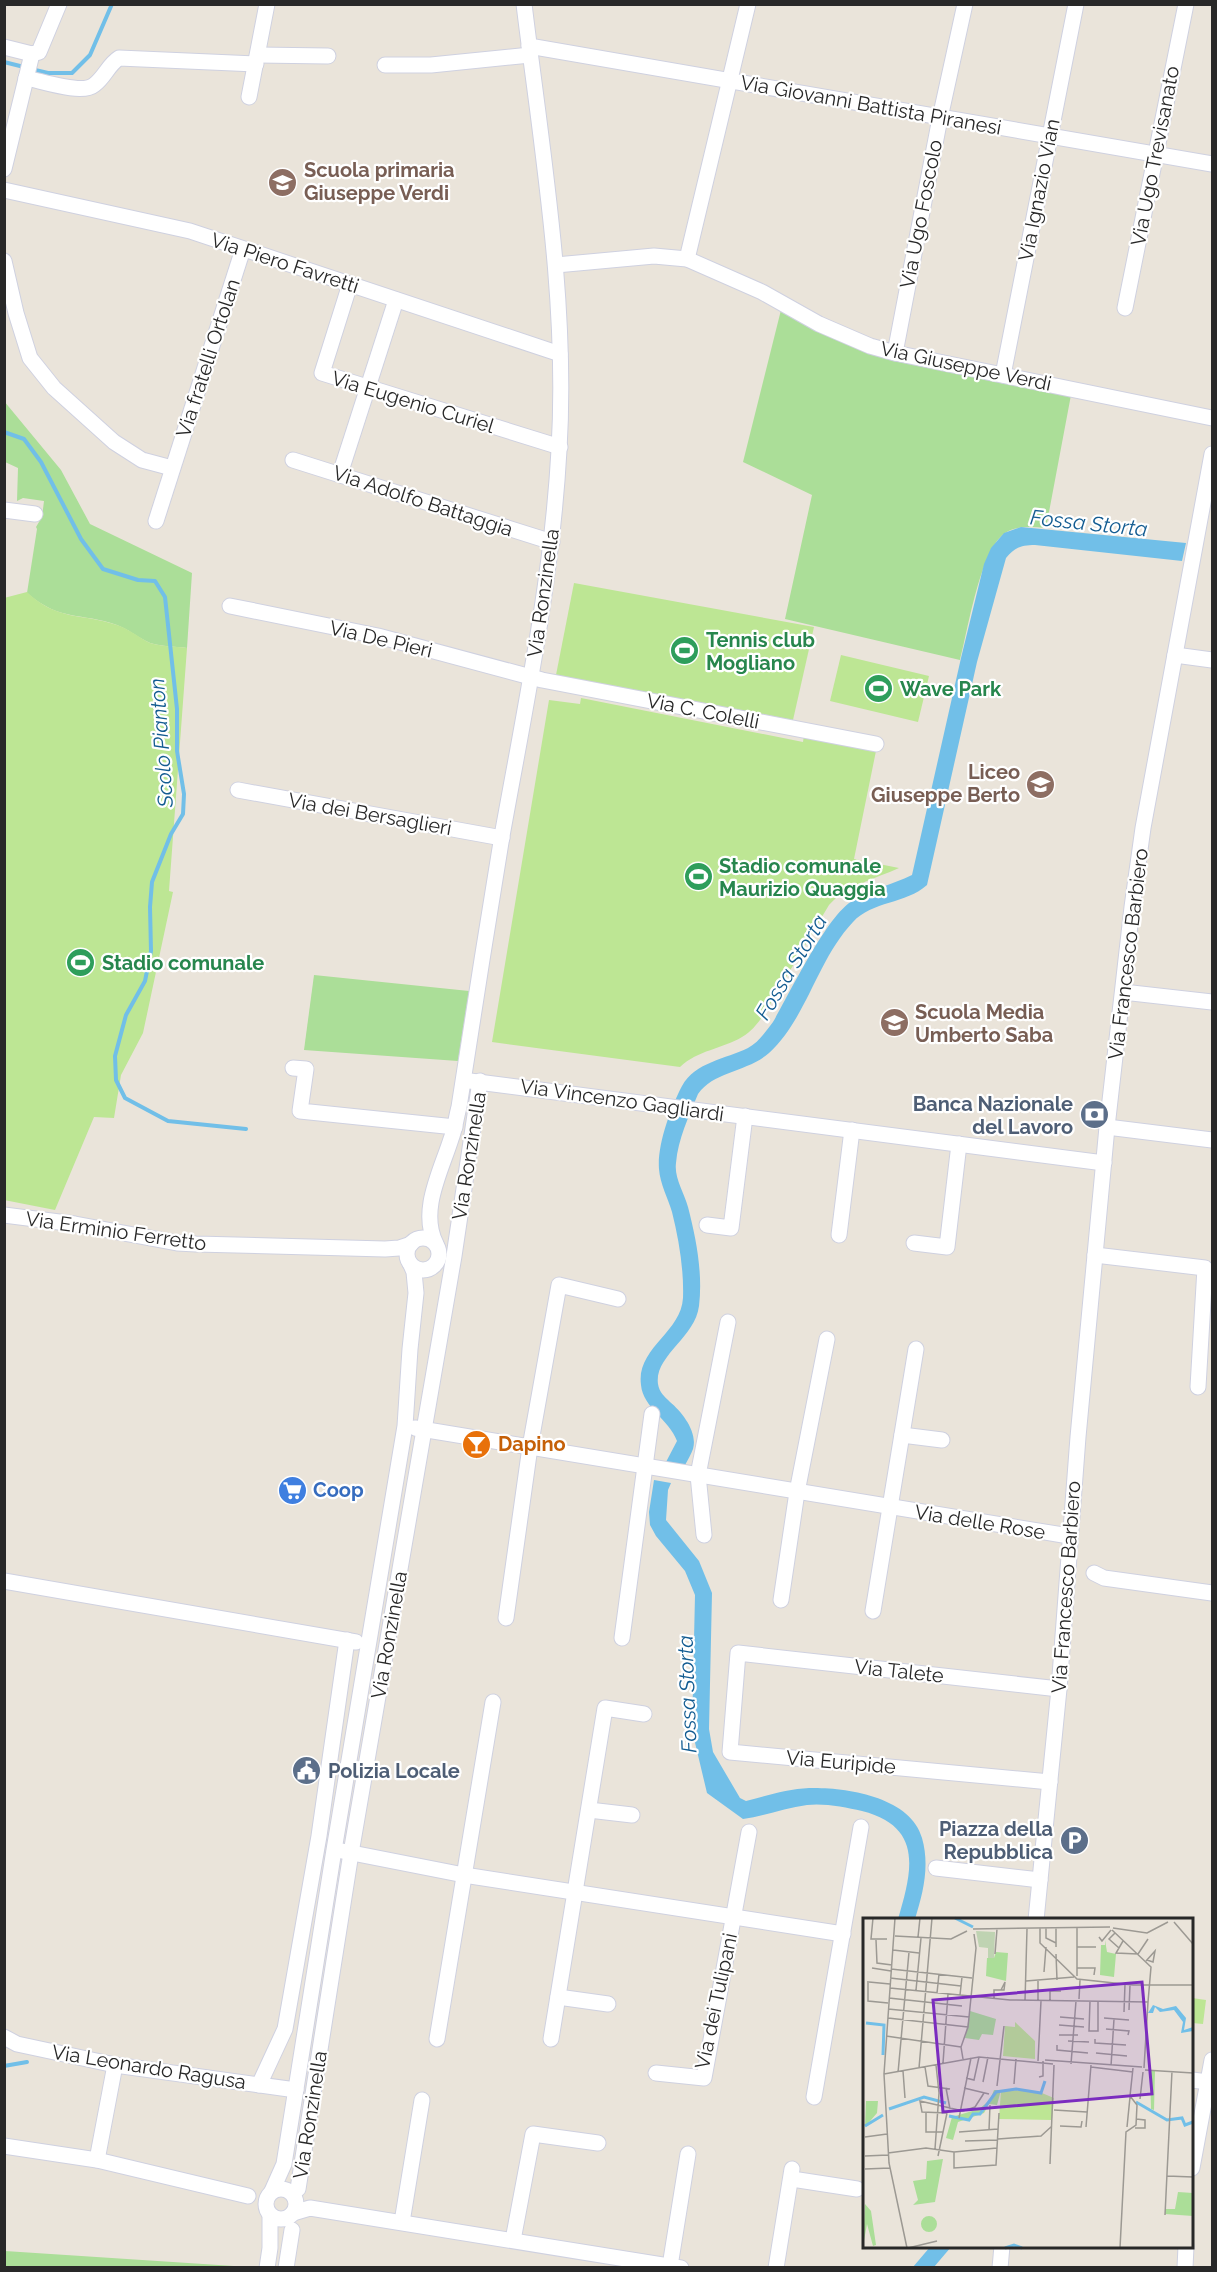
<svg xmlns="http://www.w3.org/2000/svg" width="1217" height="2272" viewBox="0 0 1217 2272" font-family="Raleway,sans-serif">
<style>
.green{fill:#abde98}
.pitch{fill:#bde694}
.water{fill:#71bfe8}
.lines{fill:none;stroke-linecap:round;stroke-linejoin:round}
.stream{stroke:#71bfe8;stroke-width:4}
.minor-casing{stroke:#cfd1e0;stroke-width:17}
.minor{stroke:#fff;stroke-width:15}
.labels{text-anchor:middle;dominant-baseline:central;stroke-width:4.5;stroke-linejoin:round;paint-order:stroke}
.street-label{font-size:20px;fill:#282828;stroke:#fff}
.education-label{font-size:20px;font-weight:bold;fill:#785e54;stroke:#fff;text-anchor:start}
.leisure-label{font-size:20px;font-weight:bold;fill:#27864d;stroke:#fff;text-anchor:start}
.service-label{font-size:20px;font-weight:bold;fill:#4e5e75;stroke:#fff;text-anchor:end}
.food-label{font-size:20px;font-weight:bold;fill:#c56008;stroke:#fff;text-anchor:start}
.shop-label{font-size:20px;font-weight:bold;fill:#366cbe;stroke:#fff;text-anchor:start}
.water-label{font-size:21px;font-style:italic;fill:#135c91;stroke:#fff}
.inset-river{fill:none;stroke:#71bfe8;stroke-width:3}
.inset-road{fill:none;stroke:#9c9993;stroke-width:1.5}
.view{fill:#7b2cbf;fill-opacity:0.15;stroke:#7b2cbf;stroke-width:3}
.inset-edge{fill:none;stroke:#282828;stroke-width:3}
</style>
<rect width="100%" height="100%" fill="#eae4da"/>
<g class="green">
<path d="M781,310L817,328L1071,395L1046,528C1032,527 1017,525 1005,533C980,550 968,630 960,660L785,619L812,495L743,462Z"/>
<path d="M4,401L61,470L90,524L192,573L187,648C175,646 156,647 146,641C136,636 128,629 117,625C80,612 61,622 27,593L37,529L36,527L42,517L44,501L23,498L17,501L18,468L5,462Z"/>
<polygon points="314,975 469,991 458,1061 304,1050"/>
<polygon points="5,2251 249,2267 255,2267 5,2267"/>
</g>
<g class="pitch">
<polygon points="574,583 814,627 793,720 556,675"/>
<path d="M27,592C57,621 81,613 117,625C128,629 136,635 146,641C156,647 175,646 187,648L169,891L173,892L143,1033L121,1075L114,1118L94,1117L55,1210L4,1200V598Z"/>
<polygon points="841,655 929,676 918,722 830,701"/>
<path d="M581,698L803,742L804,735L876,751L854,859L899,868C875,879 847,885 829,905L763,1016C757,1024 751,1032 742,1037C722,1049 698,1050 680,1067L492,1042L549,700L580,704Z"/>
<polygon points="1192,1998 1206,2000 1203,2024 1192,2023"/>
</g>
<g class="water">
<path d="M1021,527L1186,543L1182,561L1035,545C1022,545 1015,547 1006,558L977,662L927,885C906,904 872,901 853,922C817,960 807,1018 769,1053C748,1072 714,1071 698,1094C689,1116 678,1139 676,1163C674,1178 684,1192 688,1207C696,1238 703,1273 699,1306C695,1338 654,1356 658,1384C659,1392 665,1397 670,1402C682,1412 698,1432 693,1449C691,1454 688,1460 685,1465L666,1462L677,1441C669,1419 643,1408 641,1385C636,1348 681,1333 683,1298C684,1270 679,1240 672,1212C668,1198 660,1184 659,1169C657,1145 671,1107 682,1086C695,1062 726,1059 748,1048C759,1042 766,1031 773,1022C790,993 826,917 852,901C870,889 892,885 912,875L961,658L984,564L991,548L1004,533Z"/>
<path d="M654,1480L671,1483L668,1490L666,1520L699,1561L712,1593L709,1729L713,1752L740,1798L746,1801C765,1796 788,1789 809,1788C846,1787 911,1797 922,1838C930,1866 923,1893 915,1919H898C912,1871 924,1827 862,1811C845,1807 824,1803 807,1805C785,1808 764,1816 743,1819L707,1793L692,1730L695,1595L685,1571L656,1536L650,1525L649,1512Z"/>
<polygon points="930,2247 951,2247 934,2267 913,2267"/>
</g>
<g class="lines">
<g class="stream">
<polyline points="4,62 24,67"/>
<polyline points="31,69 48,73 72,73 90,55 112,4"/>
<polyline points="4,432 24,439 41,462 81,539 103,569 138,580 155,581 165,597 177,709 177,751 184,794 183,814 171,834 152,882 150,907 151,951 145,981 126,1015 115,1056 116,1080 125,1098 168,1121 246,1129"/>
<polyline points="4,2066 27,2062"/>
</g>
<defs>
<g id="minor">
<polyline points="529,46 1212,164"/>
<polyline points="4,47 32,54"/>
<polyline points="258,55 328,56"/>
<polyline points="385,65 431,65 530,55"/>
<path d="M26,78C42,81 82,95 94,85C105,77 108,65 119,58L256,64"/>
<polyline points="249,97 267,4"/>
<polyline points="4,169 32,54 39,52 59,4"/>
<polyline points="4,190 190,231 560,354"/>
<polyline points="687,259 748,4"/>
<polyline points="4,261 16,313 30,358 54,388 114,442 142,460 172,468"/>
<polyline points="556,265 654,256 687,259 762,292 819,324 870,346 895,353 1212,418"/>
<polyline points="350,284 322,373 560,447"/>
<polyline points="1125,308 1186,4"/>
<polyline points="895,353 940,118 965,4"/>
<polyline points="1003,375 1076,4"/>
<polyline points="293,460 552,542"/>
<polyline points="340,474 396,300"/>
<polyline points="4,510 35,514"/>
<polyline points="156,521 243,249"/>
<polyline points="230,606 378,636 542,680 876,744"/>
<polyline points="1175,655 1212,660"/>
<polyline points="238,790 502,838"/>
<polyline points="1123,992 1212,1002"/>
<polyline points="293,1068 306,1069 300,1111 455,1127"/>
<polyline points="470,1081 1104,1163"/>
<polyline points="1107,1127 1212,1140"/>
<polyline points="4,1215 75,1224 177,1243 196,1244 385,1249 399,1248 411,1244"/>
<polyline points="707,1225 731,1228 745,1116"/>
<polyline points="839,1235 852,1130"/>
<circle cx="423" cy="1254" r="16"/>
<polyline points="914,1243 947,1247 959,1144"/>
<path d="M436,1244C419,1211 441,1171 451,1139C455,1129 456,1118 459,1107C473,1017 487,926 502,836C525,708 552,580 559,450C568,301 542,152 524,4"/>
<polyline points="1095,1255 1205,1268 1198,1387"/>
<polyline points="415,1428 1069,1536"/>
<polyline points="902,1435 942,1440"/>
<polyline points="704,1535 698,1475 728,1322"/>
<polyline points="1094,1573 1104,1578 1212,1593"/>
<polyline points="4,1581 356,1642"/>
<polyline points="781,1600 797,1492 827,1339"/>
<polyline points="873,1611 916,1349"/>
<polyline points="506,1618 530,1447 559,1285 618,1299"/>
<polyline points="622,1638 652,1414"/>
<polyline points="1050,1782 730,1752 738,1653 1059,1689"/>
<polyline points="589,1810 632,1815"/>
<polyline points="342,1851 464,1875 843,1934"/>
<polyline points="936,1868 1040,1880"/>
<polyline points="1036,1920 1059,1689 1078,1437 1107,1127 1132,907 1143,828 1212,454"/>
<polyline points="558,1997 608,2004"/>
<polyline points="4,2037 17,2044 115,2065 296,2090"/>
<polyline points="437,2039 493,1702"/>
<polyline points="551,2039 605,1708 644,1714"/>
<polyline points="656,2073 704,2078 749,1832"/>
<polyline points="1192,2080 1208,2082"/>
<polyline points="259,2085 285,2029 319,1836 347,1640"/>
<polyline points="814,2097 861,1827"/>
<polyline points="4,2146 97,2160 248,2196"/>
<polyline points="97,2160 115,2065"/>
<polyline points="1192,2168 1212,2060"/>
<polyline points="792,2179 857,2189"/>
<circle cx="281" cy="2204" r="15"/>
<polyline points="298,2189 351,1853 454,1256 480,1081"/>
<polyline points="272,2191 284,2164 334,1850 405,1426 410,1349 416,1293 414,1272 411,1265"/>
<polyline points="293,2213 310,2208 681,2268"/>
<polyline points="402,2222 422,2100"/>
<polyline points="513,2240 533,2134 598,2143"/>
<polyline points="670,2266 688,2154"/>
<polyline points="267,2268 270,2248 270,2215"/>
<polyline points="286,2268 292,2230"/>
<polyline points="776,2268 792,2169"/>
<polyline points="1000,2268 1002,2246"/>
<polyline points="1185,2268 1186,2246"/>
</g>
</defs>
<use href="#minor" class="minor-casing"/>
<use href="#minor" class="minor"/>
</g>
<defs>
<symbol id="school-disc" viewBox="-11 -11 22 22"><circle r="9.5" fill="#8d6e63" stroke="#fff"/><path d="M0-5L7-2L0 1L-7-2ZM-4 1L0 2.5L4 1V4Q0 6-4 4Z" fill="#fff"/></symbol>
<symbol id="stadium-disc" viewBox="-11 -11 22 22"><circle r="9.5" fill="#2e9e5b" stroke="#fff"/><path d="M0-5a6.5 5 0 1 0 0 10a6.5 5 0 1 0 0-10ZM-3.5-1.8h7v3.6h-7Z" fill="#fff"/></symbol>
<symbol id="bank-disc" viewBox="-11 -11 22 22"><circle r="9.5" fill="#5c6f8a" stroke="#fff"/><path d="M-6-4H6V4H-6ZM0-2.3a2.3 2.3 0 1 0 0 4.6a2.3 2.3 0 1 0 0-4.6Z" fill="#fff"/></symbol>
<symbol id="bar-disc" viewBox="-11 -11 22 22"><circle r="9.5" fill="#e8710a" stroke="#fff"/><path d="M-6-5H6L.8 .8V4.5H3.5V6h-7V4.5H-.8V.8Z" fill="#fff"/></symbol>
<symbol id="supermarket-disc" viewBox="-11 -11 22 22"><circle r="9.5" fill="#3f7fe0" stroke="#fff"/><path d="M-6-5.5h2.5l.6 2H6L4.5 2H-2.5L-4.4-4H-6ZM-1.5 3.2a1.3 1.3 0 1 0 .1 0ZM3 3.2a1.3 1.3 0 1 0 .1 0Z" fill="#fff"/></symbol>
<symbol id="civic-disc" viewBox="-11 -11 22 22"><circle r="9.5" fill="#5c6f8a" stroke="#fff"/><path d="M-.6-6.5H3V-4.5H.6V-3L4-1V1h2V6H-6V1h2V-1L-.6-3ZM-1.2 2.5V6h2.4V2.5Z" fill="#fff"/></symbol>
<symbol id="parking-disc" viewBox="-11 -11 22 22"><circle r="9.5" fill="#5c6f8a" stroke="#fff"/><path d="M-3.5-5.5H1a3.5 3.5 0 0 1 0 7H-1V5.5H-3.5ZM-1-3.4V-.6H.8a1.4 1.4 0 0 0 0-2.8Z" fill="#fff"/></symbol>
</defs>
<g fill-rule="evenodd">
<use href="#school-disc" x="266" y="166" width="33" height="33"/>
<use href="#stadium-disc" x="668" y="634" width="33" height="33"/>
<use href="#stadium-disc" x="862" y="672" width="33" height="33"/>
<use href="#school-disc" x="1024" y="768" width="33" height="33"/>
<use href="#stadium-disc" x="682" y="860" width="33" height="33"/>
<use href="#stadium-disc" x="64" y="946" width="33" height="33"/>
<use href="#school-disc" x="878" y="1006" width="33" height="33"/>
<use href="#bank-disc" x="1078" y="1098" width="33" height="33"/>
<use href="#bar-disc" x="460" y="1428" width="33" height="33"/>
<use href="#supermarket-disc" x="276" y="1474" width="33" height="33"/>
<use href="#civic-disc" x="290" y="1754" width="33" height="33"/>
<use href="#parking-disc" x="1058" y="1824" width="33" height="33"/>
</g>
<g class="labels">
<g class="street-label">
<text transform="translate(871 105) rotate(10)">Via Giovanni Battista Piranesi</text>
<text transform="translate(1155 156) rotate(-79)">Via Ugo Trevisanato</text>
<text transform="translate(1039 190) rotate(-79)">Via Ignazio Vian</text>
<text transform="translate(921 214) rotate(-79)">Via Ugo Foscolo</text>
<text transform="translate(285 263) rotate(18)">Via Piero Favretti</text>
<text transform="translate(208 358) rotate(-72)">Via fratelli Ortolan</text>
<text transform="translate(966 366) rotate(12)">Via Giuseppe Verdi</text>
<text transform="translate(413 402) rotate(17)">Via Eugenio Curiel</text>
<text transform="translate(423 501) rotate(18)">Via Adolfo Battaggia</text>
<text transform="translate(543 593) rotate(-82)">Via Ronzinella</text>
<text transform="translate(381 639) rotate(13)">Via De Pieri</text>
<text transform="translate(703 711) rotate(11)">Via C. Colelli</text>
<text transform="translate(370 814) rotate(10)">Via dei Bersaglieri</text>
<text transform="translate(1128 954) rotate(-83)">Via Francesco Barbiero</text>
<text transform="translate(622 1100) rotate(8)">Via Vincenzo Gagliardi</text>
<text transform="translate(469 1156) rotate(-81)">Via Ronzinella</text>
<text transform="translate(116 1231) rotate(8)">Via Erminio Ferretto</text>
<text transform="translate(980 1522) rotate(9)">Via delle Rose</text>
<text transform="translate(1066 1587) rotate(-86)">Via Francesco Barbiero</text>
<text transform="translate(389 1635) rotate(-80)">Via Ronzinella</text>
<text transform="translate(899 1671) rotate(6)">Via Talete</text>
<text transform="translate(841 1762) rotate(5)">Via Euripide</text>
<text transform="translate(716 2001) rotate(-78)">Via dei Tulipani</text>
<text transform="translate(149 2067) rotate(9)">Via Leonardo Ragusa</text>
<text transform="translate(310 2115) rotate(-81)">Via Ronzinella</text>
</g>
<g class="education-label">
<text x="304" y="170">Scuola primaria<tspan x="304" dy="23">Giuseppe Verdi</tspan></text>
<text x="1020" y="772" text-anchor="end">Liceo<tspan x="1020" dy="23">Giuseppe Berto</tspan></text>
<text x="915" y="1012">Scuola Media<tspan x="915" dy="23">Umberto Saba</tspan></text>
</g>
<g class="leisure-label">
<text x="706" y="640">Tennis club<tspan x="706" dy="23">Mogliano</tspan></text>
<text x="900" y="689">Wave Park</text>
<text x="719" y="866">Stadio comunale<tspan x="719" dy="23">Maurizio Quaggia</tspan></text>
<text x="102" y="963">Stadio comunale</text>
</g>
<g class="service-label">
<text x="1073" y="1104">Banca Nazionale<tspan x="1073" dy="23">del Lavoro</tspan></text>
<text x="328" y="1771" text-anchor="start">Polizia Locale</text>
<text x="1053" y="1829">Piazza della<tspan x="1053" dy="23">Repubblica</tspan></text>
</g>
<g class="food-label">
<text x="498" y="1444">Dapino</text>
</g>
<g class="shop-label">
<text x="313" y="1490">Coop</text>
</g>
<g class="water-label">
<text transform="translate(1089 523) rotate(6)">Fossa Storta</text>
<text transform="translate(161 743) rotate(-94)">Scolo Pianton</text>
<text transform="translate(791 967) rotate(-59)">Fossa Storta</text>
<text transform="translate(687 1694) rotate(-92)">Fossa Storta</text>
</g>
</g>
<g transform="translate(863 1918)">
<rect width="330" height="330" fill="#eae4da"/>
<path d="M242,22L244,34L253,36L251,59L237,57L238,27H242ZM133,34L145,35L143,63L123,58L124,40H131ZM107,93L133,101L130,117L119,116L116,122L102,120ZM287,152L292,153L291,192L288,191ZM131,172H138L134,187L126,186L121,195L95,204L90,222L83,220L89,199L116,191L127,182ZM3,183H15L14,195L2,209ZM80,241L72,284L50,287L55,282L50,263L63,261L64,243ZM315,274L330,275V298L302,296V291H312ZM2,286L8,293L13,327L10,328L4,306L0,328ZM58 306a8 8 0 1 1 16 0a8 8 0 1 1-16 0Z" fill="#abde98"/>
<path d="M113,13L132,14L131,40H125V30L116,29Z" fill="#bfd3b2"/>
<path d="M152,104L172,123V141L140,138L142,108L152,109ZM138,172L174,173L191,180L189,202L136,201Z" fill="#bde694"/>
<path d="M290,87L300,91L313,88L323,100L321,112L330,109V113L318,115L320,104L311,92L297,94L292,89L290,95H285Z" fill="#71bfe8"/>
<path class="inset-river" d="M92,0L110,9M3,105L21,107L20,137M273,184L304,202L319,200L322,207L330,204M26,191L61,179L83,185M86,198L106,202L110,196H117L133,174L153,171L178,175L182,163M2,208L20,197M142,330L151,327L159,330"/>
<path class="inset-road" d="M10,0L8,21H24M32,0L21,156L26,245L44,330M311,4L330,26M214,9V58M177,10V25L214,61L270,67H330M183,10V20L193,25M250,10L284,15L305,4M110,11L247,9M252,15L246,21L256,30M32,18L88,21L104,13M55,19L57,0M236,19L239,23L248,12M13,22L14,45L29,47M260,23L253,35L275,36M193,29V10M214,29H233M30,32L56,35M132,36L134,11M193,36L194,62M275,36L285,21M283,43L292,33L290,44L284,42M9,50L28,53M214,50H232L231,57M28,51L109,60M181,54L183,29M27,60L98,68M5,63V83L25,85M163,63L211,59M6,64L27,66M27,70L147,82L285,84L288,49L249,12M53,72L58,20M74,75L76,56M97,77L99,59M26,80L99,88M131,81V72H141L142,64L138,72M216,81L217,62M162,83L164,11M175,83V63M187,83V73H198M227,83L226,113H235V83M25,91L106,99M266,92L267,67M261,94L262,66M197,99L221,101M25,100L105,109M241,100L266,102M196,107L221,109M243,111L266,113L265,117M196,117H215M23,118L98,129M232,121V125L263,127M205,123L226,124M194,127V132L225,135M233,135L264,138M100,141L98,129L105,109L113,30L111,16M182,142L279,149M175,143L178,83M80,145L85,76M208,146L213,83M248,148L251,101M62,149L65,168L87,171M228,149L270,154M56,150L69,0M281,150L285,84M282,152L330,155M40,153L42,180M35,155L46,34M21,156L116,139L190,146M176,159L180,158V143M103,160L111,162L116,139M120,164L125,139M151,166L153,141M134,168L141,108M83,170L87,191M101,170L126,176M277,181L280,154M191,192L224,194M63,194V214H80M84,195L59,194L57,183L100,193L112,189L121,175M96,200L108,140M197,208L218,209L219,203M223,209L228,147M264,209L267,179M272,210H282V202L273,201M126,212L127,187M96,214L135,211M2,219L24,216M135,221L178,218L189,208M102,223L135,222M72,231L76,175L73,147M91,234V250L133,247L136,195M25,235L63,230L91,234L134,230M2,238L25,237M75,238L84,195M187,246L191,147M2,251L27,250M304,258L330,259M302,297L309,153M45,330L74,323M257,330L263,214L273,207L274,187L267,178L270,150"/>
<path class="view" d="M279,64L289,176L80,194L70,82Z"/>
<rect width="330" height="330" class="inset-edge"/>
</g>
<rect width="1217" height="2272" fill="none" stroke="#282828" stroke-width="12"/>
</svg>
